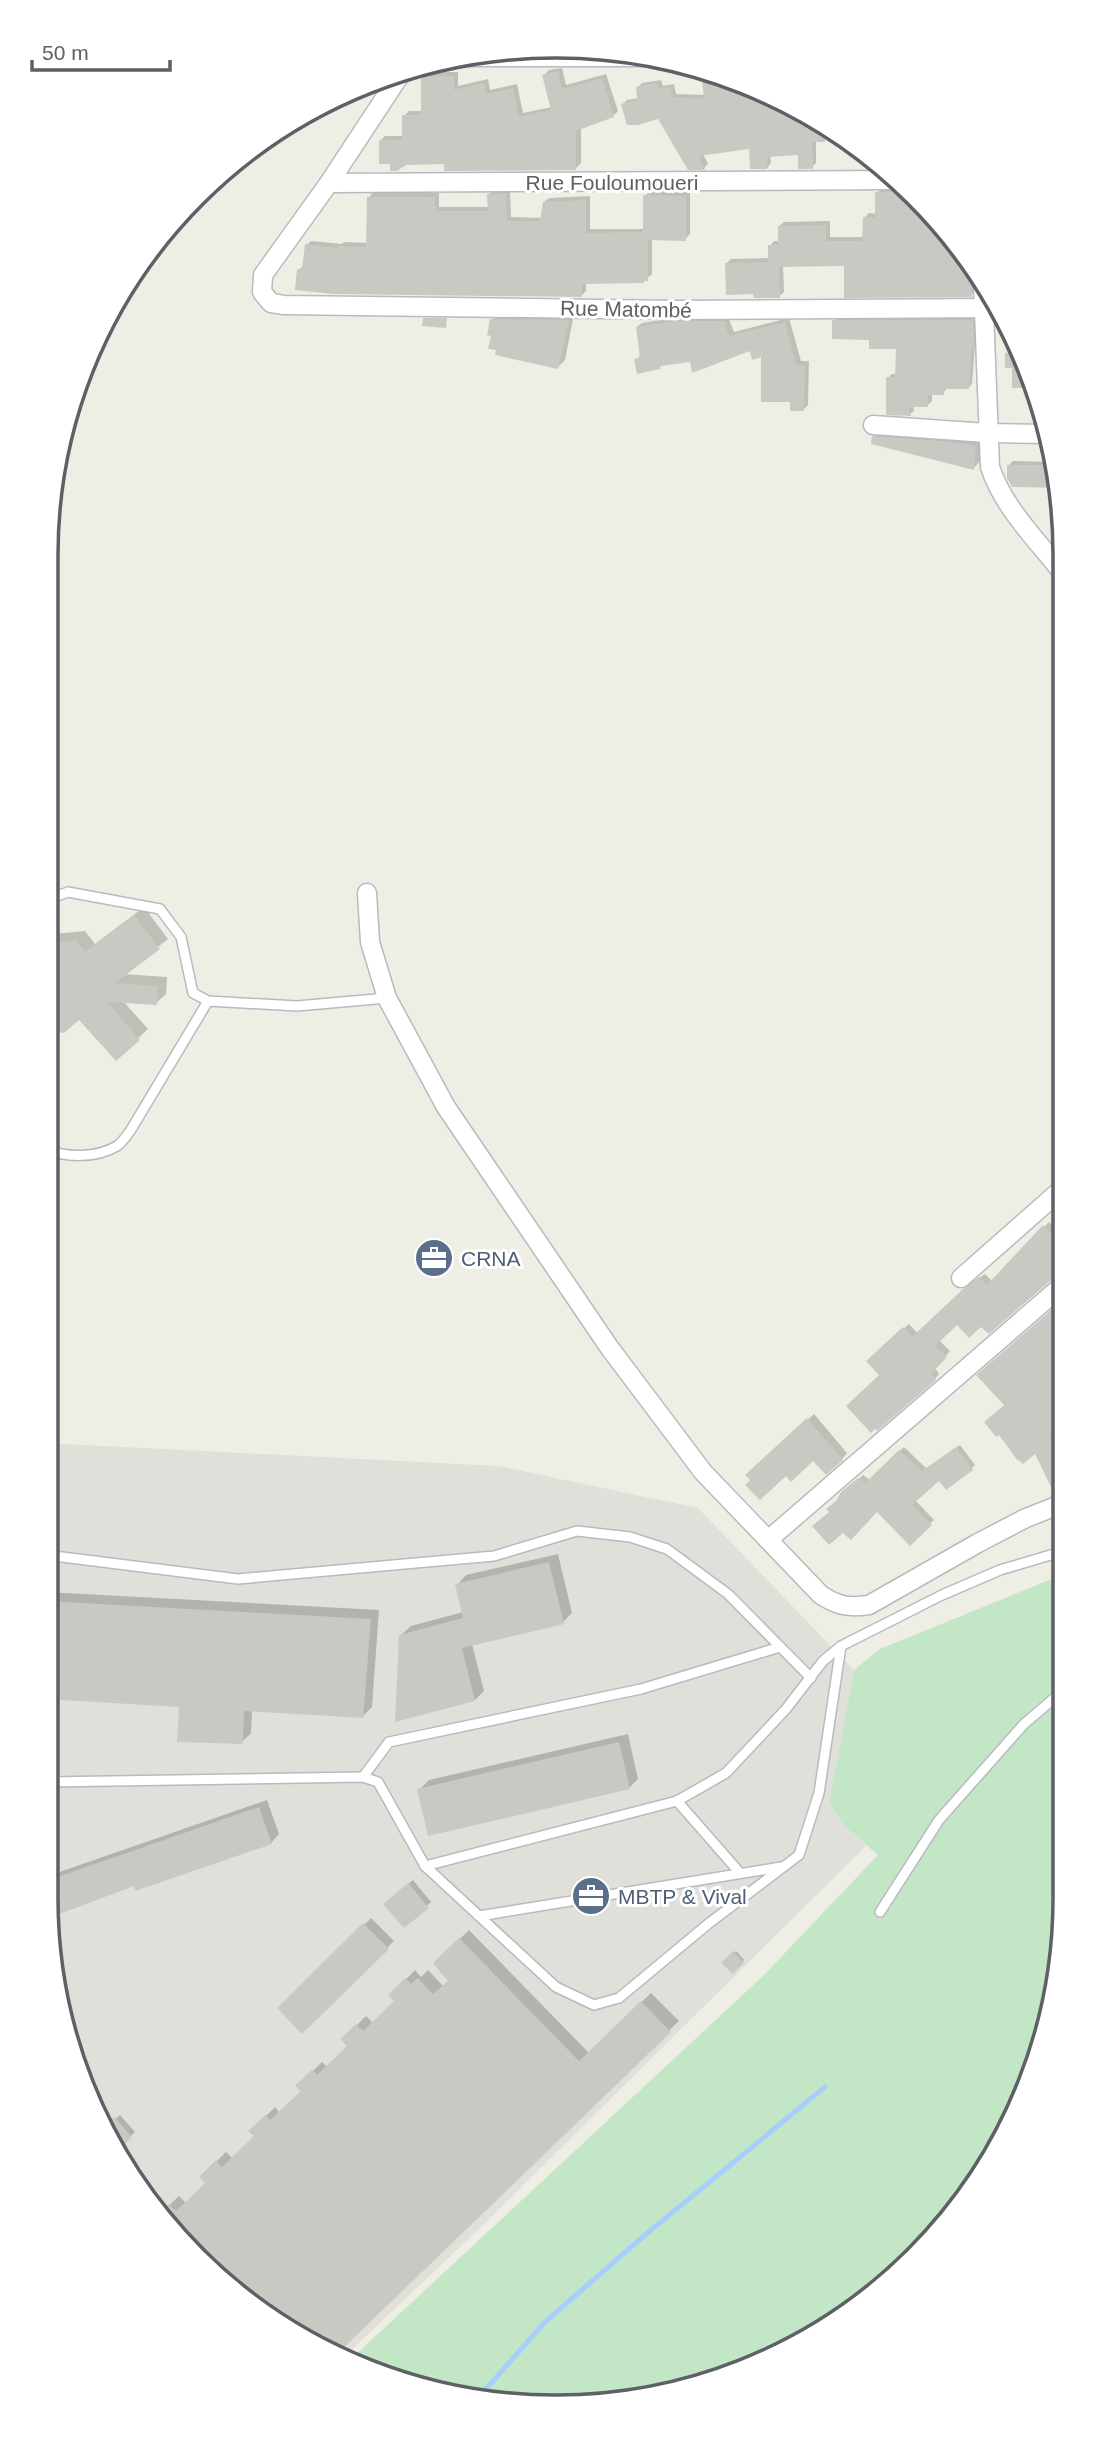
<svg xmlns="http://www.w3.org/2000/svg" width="1111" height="2453" viewBox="0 0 1111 2453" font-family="Arial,sans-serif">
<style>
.industrial{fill:#e1dfd9}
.green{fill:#c2e6c6}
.shadow{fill:#0003}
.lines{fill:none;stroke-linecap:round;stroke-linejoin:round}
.stream{stroke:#a7cefd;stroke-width:5}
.building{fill:#cac8c2}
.service-casing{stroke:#b8babf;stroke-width:12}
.minor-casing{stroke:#b8babf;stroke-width:21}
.service{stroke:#fff;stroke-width:9}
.minor{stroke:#fff;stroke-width:18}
.labels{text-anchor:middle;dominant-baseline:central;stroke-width:6;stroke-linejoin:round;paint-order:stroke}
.street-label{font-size:21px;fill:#5d6065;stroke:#fff}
.service-label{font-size:21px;fill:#4e5e75;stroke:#fff;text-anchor:start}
.rim{fill:none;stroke:#5d6065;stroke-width:3.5}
</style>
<rect width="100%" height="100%" fill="#efeee5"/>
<polygon class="industrial" points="46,1443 498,1466 698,1508 854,1670 829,1803 844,1826 866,1846 481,2227 345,2356 301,2339 172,2233 114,2152 73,2062 46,1897"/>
<polygon class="green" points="1064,1574 1065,1898 1056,1997 1027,2092 939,2234 810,2339 719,2381 622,2403 456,2398 352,2358 763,1976 878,1855 844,1826 829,1803 854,1670 880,1649"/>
<g class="shadow">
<polygon points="562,68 566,85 606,74 618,111 613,116 581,127 581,163 576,168 391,162 380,141 385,136 404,136 404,116 409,111 423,111 422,77 427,72 458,72 458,86 488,79 490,90 517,84 523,113 552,107 544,75 549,70"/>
<polygon points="661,80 663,86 674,84 676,94 705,95 750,84 829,129 828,136 824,140 816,140 816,163 812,167 799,153 770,155 771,163 767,168 751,147 703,154 708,164 704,168 689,168 659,117 623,104 627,100 639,98 637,88 642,83"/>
<polygon points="883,187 902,187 960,245 977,274 976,290 971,295 845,265 783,265 784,292 779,296 726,264 731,259 770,258 770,246 774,241 780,241 779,226 784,222 830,221 830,237 864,237 864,218 869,213 877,214 878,192"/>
<polygon points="494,190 510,190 511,217 543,218 544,202 549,198 590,196 590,229 645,229 645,196 650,191 690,192 690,234 685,239 652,239 652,274 643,282 586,282 586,291 581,296 299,270 304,265 306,245 311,241 342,244 344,242 368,243 369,197 373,193 439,193 439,207 489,207 489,194"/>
<polygon points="499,313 574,314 565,360 558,367 492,320"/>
<polygon points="976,316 977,342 975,344 972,384 968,388 947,388 943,393 932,393 932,401 928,405 913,405 914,411 910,414 888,378 892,374 897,374 898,347 871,338 834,321 838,317"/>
<polygon points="681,317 728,317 734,332 789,318 801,361 809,361 808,405 804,409 792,400 763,355 751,348 663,364 659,368 636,360 641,355 637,327 642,323"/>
<polygon points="1011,349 1020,349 1027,360 1033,386 1013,386 1013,367 1006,354"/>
<polygon points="880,430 982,440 980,461 974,468 873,437"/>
<polygon points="1013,461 1054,462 1061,491 1056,490 1056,486 1008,466"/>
<polygon points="144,907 168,939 123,974 167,977 166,994 156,1003 123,1001 148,1029 116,1059 79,1017 63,1031 46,1029 46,926 54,934 85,931 95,944"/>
<polygon points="1049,1222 1058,1230 1063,1223 1063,1260 981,1324 957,1323 939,1340 950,1351 935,1368 939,1374 935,1379 882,1375 874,1356 909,1324 918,1334 970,1284 985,1274 993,1282"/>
<polygon points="1064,1406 1064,1425 1054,1431 1064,1452 1064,1483 1053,1488 1036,1452"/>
<polygon points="814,1414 847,1453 842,1459 814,1458 786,1473 752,1480 747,1475"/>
<polygon points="960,1445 975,1465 971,1469 939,1478 915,1500 934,1520 910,1543 877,1510 831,1512 829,1509 863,1475 870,1480 904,1447 927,1469"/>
<polygon points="558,1554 572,1613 563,1622 472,1644 484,1691 475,1700 401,1635 411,1626 463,1612 457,1585 466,1575"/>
<polygon points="46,1592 379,1610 372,1707 363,1716 252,1710 251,1733 242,1742 181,1705 46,1697"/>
<polygon points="628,1734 638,1779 629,1788 419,1790 429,1780"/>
<polygon points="267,1800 279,1834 271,1843 135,1884 55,1914 46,1890 46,1881 51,1875"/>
<polygon points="413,1880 431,1902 427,1906 390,1900"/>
<polygon points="371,1918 394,1941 302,2031 279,2008"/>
<polygon points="469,1930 589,2053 651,1993 679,2021 336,2353 301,2339 172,2233 159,2215 179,2196 186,2203 207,2183 201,2177 226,2152 233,2159 256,2136 260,2122 275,2107 280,2113 303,2091 298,2086 322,2062 327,2067 350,2046 352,2030 366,2016 373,2023 396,2000 391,1995 415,1970 421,1977 428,1970 443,1986 450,1980 435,1963"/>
<polygon points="736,1951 744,1960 733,1972 724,1963"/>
<polygon points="120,2115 135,2132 114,2152 103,2130"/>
</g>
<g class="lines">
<polyline class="stream" points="478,2398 545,2322 645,2235 825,2087"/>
</g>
<g class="building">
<polygon points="701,69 750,84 825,127 825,142 812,142 813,169 798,169 798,155 767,157 767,169 750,169 749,149 699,156 705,170 688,170 658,119 638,125 627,125 621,104 637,100 636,87 657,83 659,89 671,87 672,97 704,99"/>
<polygon points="558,71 562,89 602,78 614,117 576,131 576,170 444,171 444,164 406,165 397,171 390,171 390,164 379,164 379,140 402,140 402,115 421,115 421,76 454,76 454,90 484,83 486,94 513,88 519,117 551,110 542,75"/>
<polygon points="903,188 907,192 907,202 917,202 919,204 919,216 931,216 960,245 977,274 972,284 972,297 844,298 844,266 779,267 780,298 754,298 753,294 726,295 725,263 768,262 768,245 778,245 778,226 826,225 826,241 862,241 863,217 875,218 875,192 896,191"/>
<polygon points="506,193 507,221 540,221 543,202 586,200 586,233 643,232 643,195 686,196 686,241 648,240 648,281 644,281 644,283 582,284 582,297 333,294 295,290 297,269 302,270 305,244 338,248 338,246 366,247 367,197 435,197 436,211 488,211 487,194"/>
<polygon points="423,318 447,318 446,328 422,326"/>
<polygon points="490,319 569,320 558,369 495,355 496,350 488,349 491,336 487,335"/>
<polygon points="832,320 973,320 974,347 972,347 969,389 944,389 944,395 928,395 928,407 909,407 911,416 886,415 886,377 895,377 896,349 869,349 869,340 832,339"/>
<polygon points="675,321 724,321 729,336 785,322 796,365 805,365 804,411 790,411 790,402 761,402 761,357 752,360 750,351 692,373 690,362 660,366 660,369 637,374 634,359 640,358 636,327"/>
<polygon points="1005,353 1022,353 1034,388 1012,388 1012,368 1005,368"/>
<polygon points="872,436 953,442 976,446 974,470 871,444"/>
<polygon points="1007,465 1055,465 1061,488 1012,487 1007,478"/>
<polygon points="134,915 160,949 115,983 158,986 157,1005 107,1002 140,1040 116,1061 79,1020 64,1033 46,1030 46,943 76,940 85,952"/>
<polygon points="1063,1221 1064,1273 1057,1275 989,1334 981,1327 969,1338 957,1325 935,1346 947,1357 931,1374 936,1380 877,1431 875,1429 871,1433 846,1406 879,1375 866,1361 903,1327 912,1337 963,1289 979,1277 987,1285 1043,1225 1053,1234"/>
<polygon points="1064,1299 1064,1427 1049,1435 1064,1467 1064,1485 1053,1491 1035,1454 1023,1464 1019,1460 1018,1461 999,1435 996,1437 984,1422 1004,1405 976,1375"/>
<polygon points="807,1418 843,1460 826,1475 813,1461 791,1482 786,1476 760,1500 745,1485 750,1480 745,1475"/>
<polygon points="956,1447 973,1470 946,1490 939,1481 912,1505 932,1525 910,1546 877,1512 851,1540 843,1533 829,1545 812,1526 829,1512 826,1509 836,1501 841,1492 858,1478 865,1483 899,1450 922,1471"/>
<polygon points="549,1562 564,1624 462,1648 475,1701 395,1722 399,1635 463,1618 455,1584"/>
<polygon points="46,1601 371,1619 363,1718 244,1711 243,1744 177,1742 179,1707 46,1699"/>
<polygon points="619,1742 630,1789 428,1836 417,1789"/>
<polygon points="259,1807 272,1844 135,1891 134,1886 54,1916 46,1894 46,1881"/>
<polygon points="408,1883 429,1908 404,1928 383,1904"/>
<polygon points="363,1923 389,1949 302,2034 277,2008"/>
<polygon points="459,1938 579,2061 641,2001 671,2032 338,2353 301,2339 172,2233 158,2214 168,2204 176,2211 205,2183 199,2177 216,2160 222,2167 254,2136 248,2131 265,2115 270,2120 301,2091 295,2086 312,2069 317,2075 347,2046 340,2039 356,2024 363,2031 394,2001 388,1995 405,1978 411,1984 418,1978 433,1994 448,1981 433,1963"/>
<polygon points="733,1951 744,1963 733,1974 721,1963"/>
<polygon points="114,2117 132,2137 115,2154 103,2128"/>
</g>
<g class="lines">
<defs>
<g id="service">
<polyline points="46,906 52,898 68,892 160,909 181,937 193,993 208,1001 297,1006 387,998"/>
<path d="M46,1149C66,1158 97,1158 117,1146C123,1142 128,1134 132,1128L208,1001"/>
<polyline points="46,1555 238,1579 494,1556 577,1531 630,1537 667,1549 728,1594 811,1678"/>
<polyline points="363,1777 389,1742 641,1689 780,1647"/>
<polyline points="46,1782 363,1777 378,1782 425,1866 556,1987 594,2005 619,1998 708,1924 799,1855 819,1793 841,1646"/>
<polyline points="677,1801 740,1873"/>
<polyline points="425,1866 677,1801 726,1773 786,1709 823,1661 841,1646 942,1595 1000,1570 1064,1551"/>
<polyline points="880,1912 939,1820 1024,1724 1065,1689"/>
<polyline points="479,1916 781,1867"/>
</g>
<g id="minor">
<polyline points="449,57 661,57"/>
<polyline points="402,72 329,183 263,275 262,292 271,303 284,305 677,310 996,308"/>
<polyline points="329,183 895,180"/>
<path d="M983,284L990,467C1003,507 1036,539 1061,571"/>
<polyline points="873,425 987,433 1047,434"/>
<path d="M367,893L370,942L387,998L446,1107L609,1347L703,1472L821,1595C838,1606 849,1608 869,1605L978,1543L1026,1518L1064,1503"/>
<polyline points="961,1278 1063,1188"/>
<polyline points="768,1540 1064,1284"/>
</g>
</defs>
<use href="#service" class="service-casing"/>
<use href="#minor" class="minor-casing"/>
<use href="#service" class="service"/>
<use href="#minor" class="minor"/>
</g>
<defs>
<symbol id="office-disc" viewBox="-11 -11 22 22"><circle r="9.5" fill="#5c6f8a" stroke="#fff"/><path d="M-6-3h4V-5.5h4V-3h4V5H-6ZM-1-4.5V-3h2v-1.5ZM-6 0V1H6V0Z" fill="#fff"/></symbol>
</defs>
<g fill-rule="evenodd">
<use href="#office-disc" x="412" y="1236" width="44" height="44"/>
<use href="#office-disc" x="569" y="1874" width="44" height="44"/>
</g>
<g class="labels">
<g class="street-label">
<text x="612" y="182">Rue Fouloumoueri</text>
<text transform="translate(626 309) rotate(1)">Rue Matombé</text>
</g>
<g class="service-label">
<text x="461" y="1258">CRNA</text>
<text x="618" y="1896">MBTP &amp; Vival</text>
</g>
</g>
<path d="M0 0H1111V2453H0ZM555 58H556A497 497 0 0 1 1053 555V1898A497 497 0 0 1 556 2395H555A497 497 0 0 1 58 1898V555A497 497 0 0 1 555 58Z" fill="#fff" fill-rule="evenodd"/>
<path class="rim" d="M555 58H556A497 497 0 0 1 1053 555V1898A497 497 0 0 1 556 2395H555A497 497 0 0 1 58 1898V555A497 497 0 0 1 555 58Z"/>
<path d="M32 60v10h138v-10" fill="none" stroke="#5d6065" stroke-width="3.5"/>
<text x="42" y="60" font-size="21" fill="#5d6065" stroke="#ffffff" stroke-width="5" paint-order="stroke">50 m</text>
</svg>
